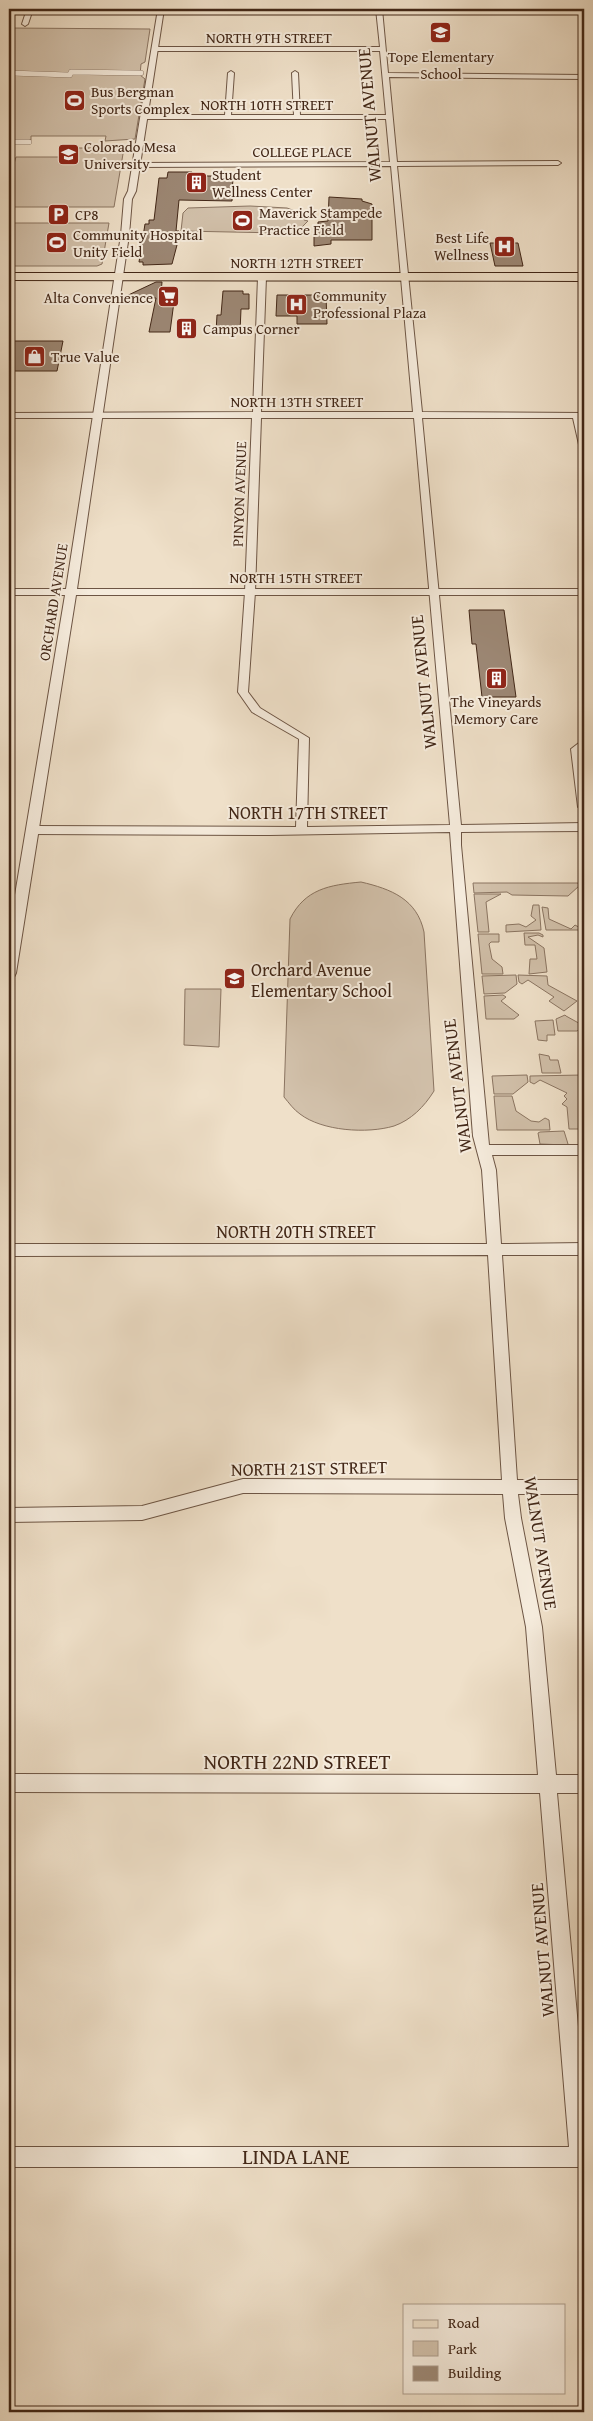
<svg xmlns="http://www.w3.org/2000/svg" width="593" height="2421" viewBox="0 0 593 2421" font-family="'Gentium Book Plus',serif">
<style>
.green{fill:#d2c1ab;stroke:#8a7461}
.building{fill:#9c8774;stroke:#422717}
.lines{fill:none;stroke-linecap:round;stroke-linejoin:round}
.pedestrian-casing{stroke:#6d5544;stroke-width:5.5}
.minor-casing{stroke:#6d5544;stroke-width:2}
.tertiary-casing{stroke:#6d5544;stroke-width:2}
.primary-casing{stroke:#422717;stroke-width:2}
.pedestrian{stroke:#f5ebdc;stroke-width:5}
.minor{fill:#f5ebdc;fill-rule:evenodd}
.tertiary{fill:#f5ebdc;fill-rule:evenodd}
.primary{fill:#efe0c9;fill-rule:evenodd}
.labels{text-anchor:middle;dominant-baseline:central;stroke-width:4;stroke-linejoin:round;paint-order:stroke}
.far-street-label{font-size:15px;fill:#422717;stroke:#f5ebdc}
.far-poi-label{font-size:15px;fill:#422717;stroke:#f5ebdc;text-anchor:start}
.street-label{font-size:18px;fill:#422717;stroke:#f5ebdc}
.poi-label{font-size:18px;fill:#422717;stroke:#f5ebdc;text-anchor:start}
.near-street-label{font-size:21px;fill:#422717;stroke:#f5ebdc}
</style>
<rect width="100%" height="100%" fill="#efe0c9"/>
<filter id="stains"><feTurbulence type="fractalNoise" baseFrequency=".004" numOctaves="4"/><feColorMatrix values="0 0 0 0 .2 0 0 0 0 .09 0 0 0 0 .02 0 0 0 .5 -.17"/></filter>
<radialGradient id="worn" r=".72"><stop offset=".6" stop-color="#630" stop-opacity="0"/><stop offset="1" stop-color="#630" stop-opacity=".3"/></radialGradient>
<g class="green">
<polygon points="9,28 150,29 145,62 141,64 140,75 145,79 135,139 105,141 106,136 31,136 31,140 9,140"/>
<polygon points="73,148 124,148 114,207 9,207 9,181 16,157 68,157"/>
<polygon points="250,206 287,208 303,214 304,220 308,221 301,228 280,233 181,231 183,213 188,208"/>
<polygon points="9,223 109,223 102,264 97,266 9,266"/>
<path d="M361,882C391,889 417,899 424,932L434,1091C424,1107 411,1120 394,1126C367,1134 322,1131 300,1114C294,1110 289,1103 284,1097L290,919C305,889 329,885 361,882Z"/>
<polygon points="473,883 578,883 579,886 568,896 512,895 507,892 474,893"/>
<polygon points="474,894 501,894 486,902 489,932 478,932"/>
<polygon points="533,905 539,905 541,930 506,932 506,925 519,924 526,927 536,920 531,916"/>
<polygon points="542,907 548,908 549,919 571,929 575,925 584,930 546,930"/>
<polygon points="524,933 539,933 543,935 543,937 538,935 528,937 544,948 547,972 529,974 530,959 537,959 535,945 525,945"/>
<polygon points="478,934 499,934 499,942 491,942 489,944 492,959 502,967 503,974 482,974"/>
<polygon points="516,975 517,984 505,993 484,994 482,976"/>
<polygon points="518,975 547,976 548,985 577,1001 564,1011 549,1001 554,997 528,980 522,984 519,982"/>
<polygon points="185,989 221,989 219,1047 184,1045"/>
<polygon points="503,995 506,997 501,1001 519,1015 514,1019 486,1019 484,996"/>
<polygon points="565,1015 566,1016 584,1026 577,1031 558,1031 556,1019"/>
<polygon points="553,1020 555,1035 547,1035 547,1041 538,1040 535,1021"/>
<polygon points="539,1054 549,1056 550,1060 558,1060 561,1073 542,1073"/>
<polygon points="527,1075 528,1082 513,1094 494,1094 492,1076"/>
<polygon points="582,1075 584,1078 584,1129 569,1129 567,1107 562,1104 567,1099 564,1096 567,1093 540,1080 534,1084 530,1082 530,1076"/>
<polygon points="494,1096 512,1096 516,1111 531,1121 539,1122 545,1118 549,1120 550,1130 497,1130"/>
<polygon points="564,1131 568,1144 566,1145 540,1144 538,1133 540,1132"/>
</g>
<g class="building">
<polygon points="168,172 192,172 191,176 233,176 232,201 179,200 176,231 179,231 177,245 172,264 143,265 143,262 139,262 145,224 149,224 149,220 154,220 159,178 167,178"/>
<polygon points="329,197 362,199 362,201 372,204 372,240 331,240 331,244 314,246 314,230 318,230 318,222 328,221"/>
<polygon points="490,243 518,243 523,266 495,266"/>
<polygon points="156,282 162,282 161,294 175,294 170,332 149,332 156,298 122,298"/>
<polygon points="223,291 243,291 243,294 249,294 249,309 241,309 240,332 216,332 217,315 221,315"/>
<polygon points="277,295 326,295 327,324 297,324 297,316 276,316"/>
<polygon points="9,341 63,341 57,371 9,371"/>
<polygon points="469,610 504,610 516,697 482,697 476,644 472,644"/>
</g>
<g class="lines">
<defs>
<g id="pedestrian">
<polyline points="9,73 70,75 71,72 141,73"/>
<polyline points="9,142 29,142"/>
</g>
<g id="minor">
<polygon points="27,9 33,9 28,24 25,26 22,24"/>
<path d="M376,9H382L388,73L584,75V79L389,77L397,162L558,161L561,163L558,165L397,166L422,412L584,413V417L582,418L584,429V452L580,449L573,418H422L461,825L584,823V831L461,832V845L489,1145H584V1155H492L496,1170L501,1244L584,1243V1255H502L517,1480H584V1494H518L521,1518L542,1627L556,1775H584V1793H557L584,2093V2167H9V2147H569L540,1793L9,1792V1774L538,1775L526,1627L505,1518L503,1494L243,1493L142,1520L9,1522V1508L142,1506L243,1479L502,1480L488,1255L9,1256V1244H487L482,1170L473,1136L450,832L270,835L32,834L26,830L32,826L296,827L299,739L252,712L238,692L245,592L252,418H9V413L253,412L258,277L262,275L266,277L261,412H413L391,166L136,167L133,165L136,163L390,162L386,119H144L141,117L144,115H225L228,73L231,71L234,73L231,115H294L292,73L295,71L298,73L300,115H386L380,51H155L152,49L155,47H380ZM261,418H414L450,825L307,827L309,738L260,708L248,692L255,592Z"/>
<polygon points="584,739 584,747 581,750 584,770 584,811 578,807 571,749"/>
</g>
<polygon id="tertiary" points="158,9 164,9 136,191 132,199 129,235 77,589 584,589 584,595 76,595 16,973 14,977 9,978 9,931 65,595 9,595 9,589 66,589 121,235 124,199 128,191"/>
<polygon id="primary" points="584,273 584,281 9,280 9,273"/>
</defs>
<use href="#pedestrian" class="pedestrian-casing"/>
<use href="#minor" class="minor-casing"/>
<use href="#tertiary" class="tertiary-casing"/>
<use href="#primary" class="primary-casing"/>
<use href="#pedestrian" class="pedestrian"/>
<use href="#minor" class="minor"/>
<use href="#tertiary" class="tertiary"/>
<use href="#primary" class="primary"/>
</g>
<defs>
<symbol id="school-square" viewBox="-11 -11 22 22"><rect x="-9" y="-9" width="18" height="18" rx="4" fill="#8f2418" stroke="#f5ebdc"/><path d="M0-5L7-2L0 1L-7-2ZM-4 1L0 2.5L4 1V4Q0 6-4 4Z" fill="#fff"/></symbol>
<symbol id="stadium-square" viewBox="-11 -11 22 22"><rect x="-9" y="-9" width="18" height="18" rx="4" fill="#8f2418" stroke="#f5ebdc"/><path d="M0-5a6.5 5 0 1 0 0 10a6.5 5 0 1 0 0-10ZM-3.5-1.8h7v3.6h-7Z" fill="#fff"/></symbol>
<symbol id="university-square" viewBox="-11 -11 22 22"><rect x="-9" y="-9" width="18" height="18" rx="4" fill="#8f2418" stroke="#f5ebdc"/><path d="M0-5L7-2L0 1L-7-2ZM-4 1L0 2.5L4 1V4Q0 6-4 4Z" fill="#fff"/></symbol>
<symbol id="building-square" viewBox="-11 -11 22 22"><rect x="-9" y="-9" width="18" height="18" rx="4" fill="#8f2418" stroke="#f5ebdc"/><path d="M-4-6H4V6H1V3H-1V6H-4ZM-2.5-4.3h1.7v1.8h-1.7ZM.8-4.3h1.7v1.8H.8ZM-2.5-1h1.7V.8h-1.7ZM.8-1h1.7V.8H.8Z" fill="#fff"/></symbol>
<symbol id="parking-square" viewBox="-11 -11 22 22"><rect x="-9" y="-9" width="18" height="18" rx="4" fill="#8f2418" stroke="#f5ebdc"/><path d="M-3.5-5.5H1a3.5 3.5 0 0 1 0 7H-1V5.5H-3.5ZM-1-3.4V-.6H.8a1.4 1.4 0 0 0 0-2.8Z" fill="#fff"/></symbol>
<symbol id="hospital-square" viewBox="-11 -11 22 22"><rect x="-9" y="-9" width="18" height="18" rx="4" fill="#8f2418" stroke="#f5ebdc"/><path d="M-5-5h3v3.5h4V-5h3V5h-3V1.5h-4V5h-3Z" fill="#fff"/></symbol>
<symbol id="supermarket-square" viewBox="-11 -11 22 22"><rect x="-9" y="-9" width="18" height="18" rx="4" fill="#8f2418" stroke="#f5ebdc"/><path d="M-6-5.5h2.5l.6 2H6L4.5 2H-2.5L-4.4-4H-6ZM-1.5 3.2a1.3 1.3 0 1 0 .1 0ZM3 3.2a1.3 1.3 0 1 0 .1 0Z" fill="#fff"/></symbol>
<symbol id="shop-square" viewBox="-11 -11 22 22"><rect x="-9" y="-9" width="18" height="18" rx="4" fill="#8f2418" stroke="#f5ebdc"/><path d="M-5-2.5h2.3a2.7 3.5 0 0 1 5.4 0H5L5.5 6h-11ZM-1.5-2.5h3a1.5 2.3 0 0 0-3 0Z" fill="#fff"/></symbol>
</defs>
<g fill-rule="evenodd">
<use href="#school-square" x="428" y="20" width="25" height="25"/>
<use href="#stadium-square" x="62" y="88" width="25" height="25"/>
<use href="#university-square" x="56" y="142" width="25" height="25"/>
<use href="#building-square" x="184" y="170" width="25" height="25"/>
<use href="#parking-square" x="46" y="202" width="25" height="25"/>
<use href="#stadium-square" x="230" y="208" width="25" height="25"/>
<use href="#stadium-square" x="44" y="230" width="25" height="25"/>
<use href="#hospital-square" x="492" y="234" width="25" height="25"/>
<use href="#supermarket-square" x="156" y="284" width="25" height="25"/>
<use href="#hospital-square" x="284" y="292" width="25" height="25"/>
<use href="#building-square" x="174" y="316" width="25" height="25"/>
<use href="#shop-square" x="22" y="344" width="25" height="25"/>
<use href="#building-square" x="484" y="666" width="25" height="25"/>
<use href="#school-square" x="222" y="966" width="25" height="25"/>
</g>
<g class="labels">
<g class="far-street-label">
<text x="269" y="37">NORTH 9TH STREET</text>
<text x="267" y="104">NORTH 10TH STREET</text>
<text x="302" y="151">COLLEGE PLACE</text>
<text x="297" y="262">NORTH 12TH STREET</text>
<text x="297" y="401">NORTH 13TH STREET</text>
<text transform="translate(239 494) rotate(-88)">PINYON AVENUE</text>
<text x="296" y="577">NORTH 15TH STREET</text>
<text transform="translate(53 602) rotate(-81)">ORCHARD AVENUE</text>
</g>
<g class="far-poi-label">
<text x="441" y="56" text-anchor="middle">Tope Elementary<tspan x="441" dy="17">School</tspan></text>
<text x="91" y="91">Bus Bergman<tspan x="91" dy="17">Sports Complex</tspan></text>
<text x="84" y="146">Colorado Mesa<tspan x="84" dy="17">University</tspan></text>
<text x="212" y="174">Student<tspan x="212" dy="17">Wellness Center</tspan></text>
<text x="259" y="212">Maverick Stampede<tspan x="259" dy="17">Practice Field</tspan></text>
<text x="75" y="214">CP8</text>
<text x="73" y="234">Community Hospital<tspan x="73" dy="17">Unity Field</tspan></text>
<text x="489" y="237" text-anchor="end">Best Life<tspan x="489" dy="17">Wellness</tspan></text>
<text x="313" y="295">Community<tspan x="313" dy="17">Professional Plaza</tspan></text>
<text x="153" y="297" text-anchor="end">Alta Convenience</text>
<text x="203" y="328">Campus Corner</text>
<text x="51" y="356">True Value</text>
<text x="496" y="701" text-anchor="middle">The Vineyards<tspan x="496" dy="17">Memory Care</tspan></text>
</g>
<g class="street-label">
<text transform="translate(369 115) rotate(-95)">WALNUT AVENUE</text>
<text transform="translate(423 682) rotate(-96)">WALNUT AVENUE</text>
<text x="308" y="812">NORTH 17TH STREET</text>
<text transform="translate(457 1086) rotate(-97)">WALNUT AVENUE</text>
<text x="296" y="1231">NORTH 20TH STREET</text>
<text transform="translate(309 1468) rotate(-1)">NORTH 21ST STREET</text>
<text transform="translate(541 1543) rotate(81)">WALNUT AVENUE</text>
<text transform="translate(542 1950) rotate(-95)">WALNUT AVENUE</text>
</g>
<g class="poi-label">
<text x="251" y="969">Orchard Avenue<tspan x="251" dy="21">Elementary School</tspan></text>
</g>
<g class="near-street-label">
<text x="297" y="1761">NORTH 22ND STREET</text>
<text x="296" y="2156">LINDA LANE</text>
</g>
</g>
<rect width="593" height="2421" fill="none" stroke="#efe0c9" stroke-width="30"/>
<rect x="10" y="10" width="573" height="2401" fill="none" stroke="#422717" stroke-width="2.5"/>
<rect x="15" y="15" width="563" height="2391" fill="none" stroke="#422717"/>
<rect x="403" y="2304" width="162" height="90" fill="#f5ebdc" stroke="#ad9d8d"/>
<rect x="413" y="2320" width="25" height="8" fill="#efe0c9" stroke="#ad9d8d"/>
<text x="448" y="2328" font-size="15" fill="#422717">Road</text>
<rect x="413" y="2341" width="25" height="15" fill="#d2c1ab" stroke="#ad9d8d"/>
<text x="448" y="2354" font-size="15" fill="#422717">Park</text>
<rect x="413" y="2366" width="25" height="15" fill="#9c8774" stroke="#ad9d8d"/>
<text x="448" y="2378" font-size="15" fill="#422717">Building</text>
<rect width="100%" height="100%" filter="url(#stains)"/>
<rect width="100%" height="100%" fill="url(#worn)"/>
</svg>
